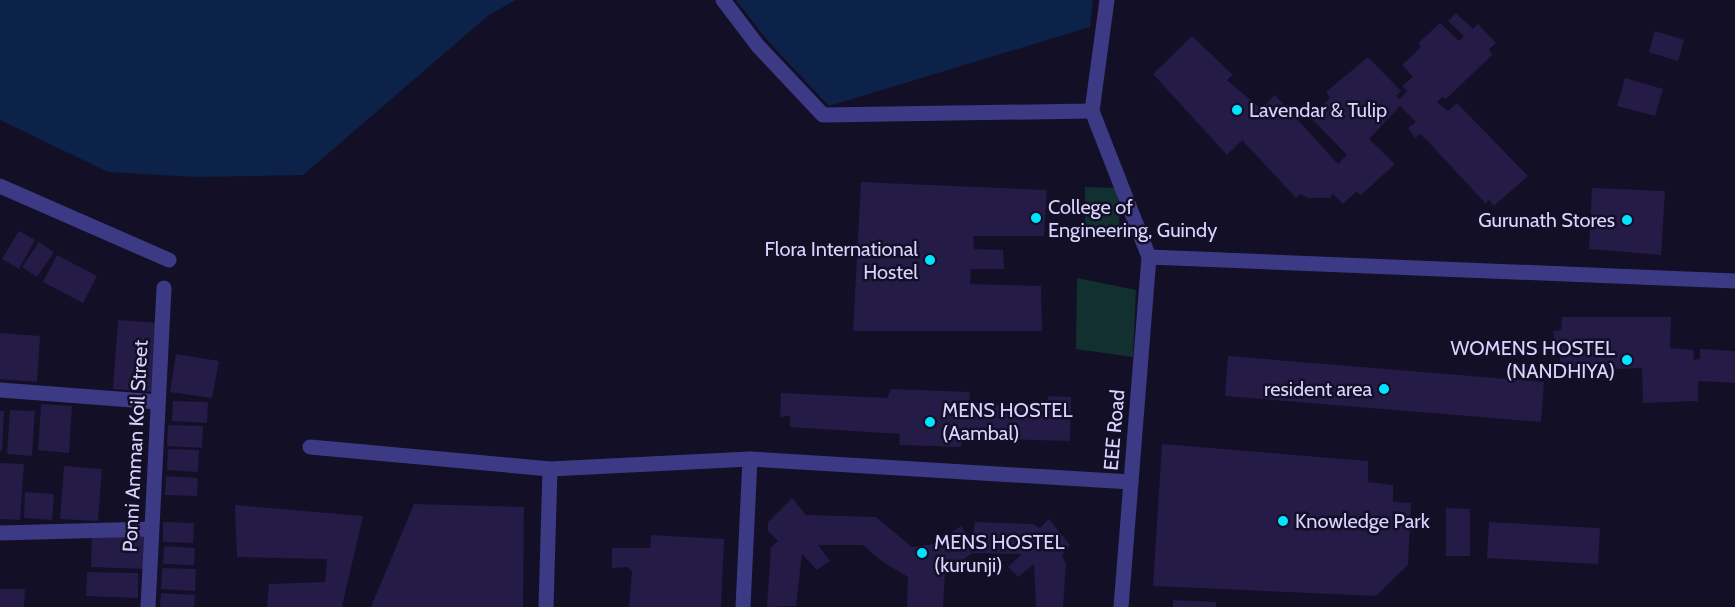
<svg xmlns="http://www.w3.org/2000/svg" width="1735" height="607" viewBox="0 0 1735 607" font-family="Cabin,sans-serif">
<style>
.green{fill:#12302f}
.water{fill:#0c2248}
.building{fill:#241b47}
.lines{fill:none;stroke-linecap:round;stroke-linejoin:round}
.minor{stroke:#3d3a85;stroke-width:15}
.poi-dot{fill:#00e5ff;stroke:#130f26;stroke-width:2}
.labels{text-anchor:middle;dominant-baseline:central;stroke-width:5;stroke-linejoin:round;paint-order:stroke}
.poi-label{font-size:20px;fill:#d9d4ff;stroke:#130f26;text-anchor:start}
.street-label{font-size:20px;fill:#d9d4ff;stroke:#130f26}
</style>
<rect width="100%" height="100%" fill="#130f26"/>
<g class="green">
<polygon points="1085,187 1118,188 1120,236 1085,232"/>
<polygon points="1077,278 1136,290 1133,357 1076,349"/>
</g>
<g class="water">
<polygon points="0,0 516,0 489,15 303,175 196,177 108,172 0,120"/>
<polygon points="736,0 1093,0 1090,27 829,106 768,41"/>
</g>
<g class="building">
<polygon points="1456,13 1473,29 1478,24 1496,43 1489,49 1492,55 1446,99 1442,97 1437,102 1448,111 1457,103 1528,176 1494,206 1489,200 1486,204 1421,134 1415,138 1408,128 1416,122 1400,106 1369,139 1395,164 1361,195 1356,192 1343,204 1333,194 1330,198 1308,198 1300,194 1296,198 1242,140 1227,155 1153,74 1192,36 1233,75 1227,80 1261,109 1275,95 1338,164 1347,155 1310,117 1330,98 1326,92 1368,57 1401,91 1396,96 1400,99 1407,91 1402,86 1413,77 1402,65 1421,47 1418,43 1440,23 1459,41 1464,36 1448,21"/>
<polygon points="1655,31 1684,40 1678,61 1649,52"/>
<polygon points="1625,78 1663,89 1655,116 1617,106"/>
<polygon points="861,182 1047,190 1044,236 973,236 974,249 1003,250 1004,269 971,269 970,284 1041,286 1042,331 853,331"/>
<polygon points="1592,188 1665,191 1661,255 1589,249"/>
<polygon points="19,231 35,240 19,269 2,259"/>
<polygon points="39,242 54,252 37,277 22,267"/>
<polygon points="57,255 97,276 83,303 43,282"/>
<polygon points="1562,317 1671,317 1670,348 1693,350 1694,360 1700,359 1700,349 1735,351 1735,383 1698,381 1698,401 1643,403 1642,368 1561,371 1559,346 1555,346 1553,331 1561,330"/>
<polygon points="118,320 157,323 152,392 113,389"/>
<polygon points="0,333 40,336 37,382 0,379"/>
<polygon points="176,354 219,361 212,398 170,392"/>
<polygon points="1228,356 1544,382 1541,422 1225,396"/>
<polygon points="891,389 970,392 969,403 1047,407 1048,396 1071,397 1070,441 962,438 961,447 899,445 900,434 790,427 790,416 780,417 781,393 887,398"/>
<polygon points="173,401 208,402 207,423 172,421"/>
<polygon points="41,404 72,406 69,453 38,450"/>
<polygon points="10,410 35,411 32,456 7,454"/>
<polygon points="0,411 4,411 2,451 0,451"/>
<polygon points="168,425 203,426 202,448 167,446"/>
<polygon points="1162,444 1368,461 1368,482 1393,485 1393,502 1411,503 1408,565 1376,596 1153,586"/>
<polygon points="168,449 199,450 198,472 167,470"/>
<polygon points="0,463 24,464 20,520 0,519"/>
<polygon points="64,466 102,469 98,521 60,519"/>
<polygon points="166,476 198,478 197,496 165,495"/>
<polygon points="25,492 54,494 52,520 24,518"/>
<polygon points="792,498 806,515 876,517 912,547 934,544 961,526 972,543 975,522 1033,524 1040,528 1049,519 1070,545 1062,555 1066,564 1063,607 1036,607 1034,564 1018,577 1008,567 1022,554 972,553 945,573 943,607 907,607 908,577 880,560 863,545 818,545 830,561 817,570 802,554 796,606 767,607 771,547 778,541 768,531 768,522"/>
<polygon points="414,504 524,507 523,607 371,607"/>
<polygon points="235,505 363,516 342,607 267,607 269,584 325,582 327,559 237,557"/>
<polygon points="1446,508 1470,509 1470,556 1446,556"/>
<polygon points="163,522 194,523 193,543 163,542"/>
<polygon points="1489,522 1600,528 1598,564 1487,558"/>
<polygon points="92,535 144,536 143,569 91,567"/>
<polygon points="651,535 724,539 721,607 629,607 632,571 627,567 612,568 612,548 650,548"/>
<polygon points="164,546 195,548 194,565 163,564"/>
<polygon points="162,568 196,569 195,591 161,589"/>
<polygon points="87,572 138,573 138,598 86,596"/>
<polygon points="0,589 25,589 24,607 0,607"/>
<polygon points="161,593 195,595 194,607 160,607"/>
<polygon points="1173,600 1216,602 1216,607 1173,607"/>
</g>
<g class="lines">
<g class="minor">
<polyline points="723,0 758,46 823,115 1092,111"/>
<polyline points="1107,0 1092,111 1149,257 1121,607"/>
<polyline points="0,186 169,260"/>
<polyline points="1149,257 1735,281"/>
<polyline points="0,390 158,402"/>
<polyline points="310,447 550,469 750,459 1131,482"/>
<polyline points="0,533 151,529"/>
<polyline points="148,607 164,288"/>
<polyline points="546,607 550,469"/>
<polyline points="743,607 750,459"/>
</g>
</g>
<g class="poi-dot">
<circle cx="1237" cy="110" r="6"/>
<circle cx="1036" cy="218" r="6"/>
<circle cx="1627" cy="220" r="6"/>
<circle cx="930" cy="260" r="6"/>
<circle cx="1627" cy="360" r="6"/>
<circle cx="1384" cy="389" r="6"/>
<circle cx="930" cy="422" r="6"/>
<circle cx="1283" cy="521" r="6"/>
<circle cx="922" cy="553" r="6"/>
</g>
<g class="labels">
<g class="poi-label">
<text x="1249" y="110">Lavendar &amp; Tulip</text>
<text x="1048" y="207">College of<tspan x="1048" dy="23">Engineering, Guindy</tspan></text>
<text x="1615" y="220" text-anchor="end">Gurunath Stores</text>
<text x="918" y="249" text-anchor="end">Flora International<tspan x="918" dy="23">Hostel</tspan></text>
<text x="1615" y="348" text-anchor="end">WOMENS HOSTEL<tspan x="1615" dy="23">(NANDHIYA)</tspan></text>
<text x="1372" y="389" text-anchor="end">resident area</text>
<text x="942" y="410">MENS HOSTEL<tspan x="942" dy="23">(Aambal)</tspan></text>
<text x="1295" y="521">Knowledge Park</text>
<text x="934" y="542">MENS HOSTEL<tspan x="934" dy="23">(kurunji)</tspan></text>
</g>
<g class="street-label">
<text transform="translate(1114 430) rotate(-85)">EEE Road</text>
<text transform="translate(135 446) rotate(-87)">Ponni Amman Koil Street</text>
</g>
</g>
</svg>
